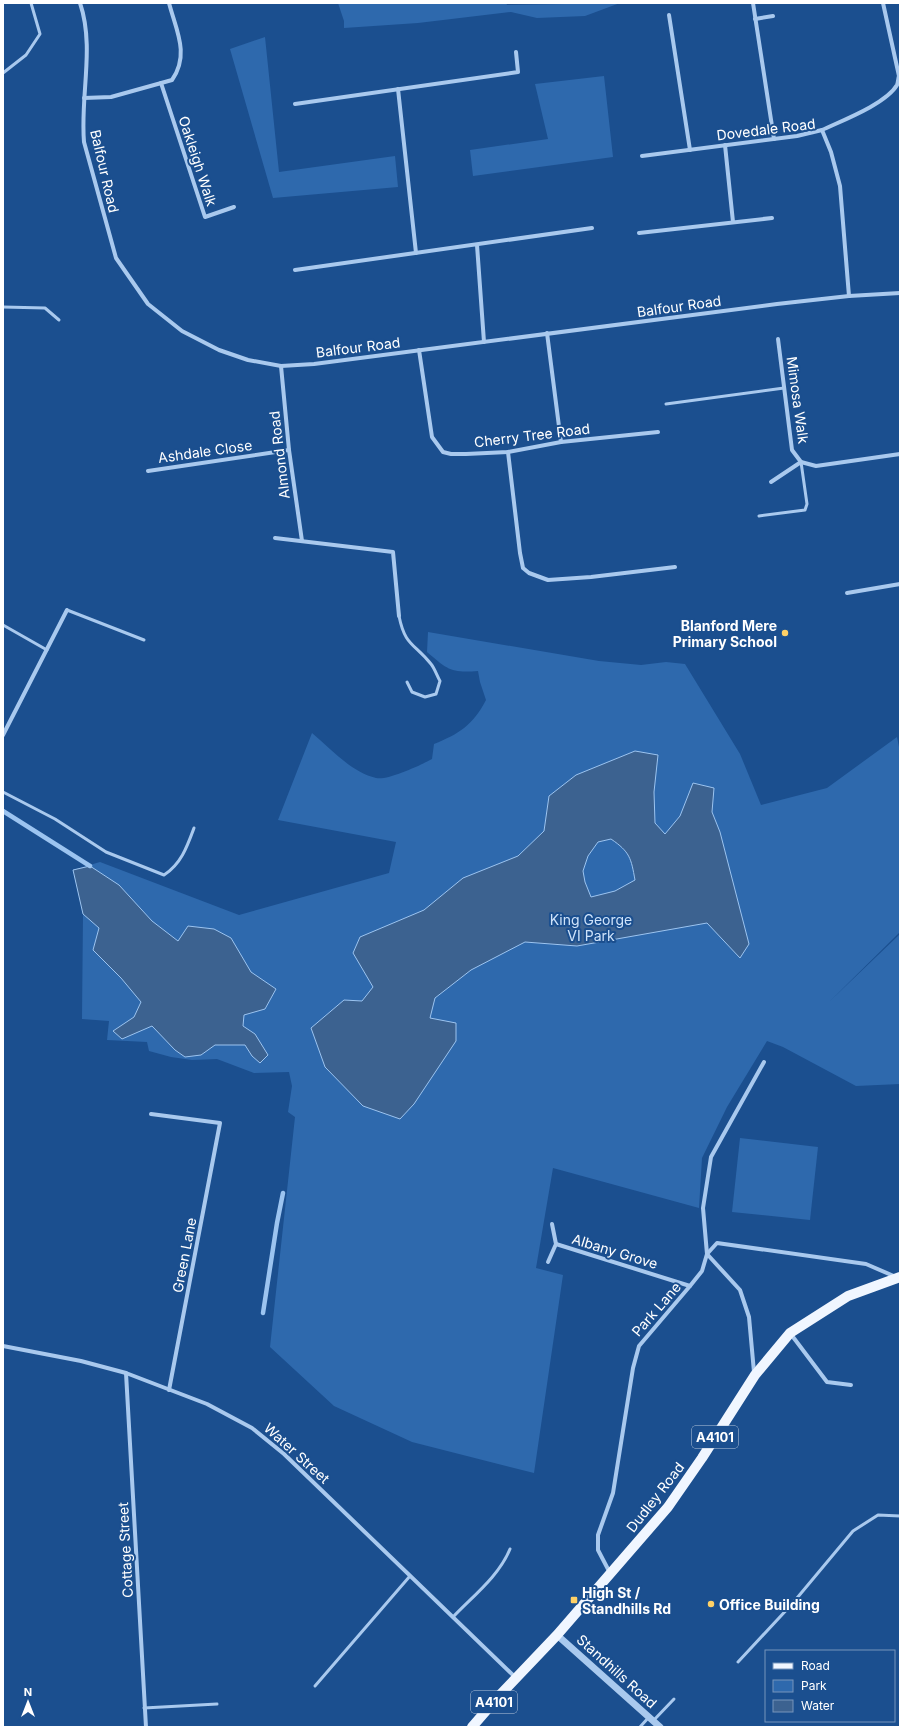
<svg xmlns="http://www.w3.org/2000/svg" width="903" height="1730" viewBox="0 0 903 1730" font-family="Inter,sans-serif">
<style>
.green{fill:#2e69ad}
.water{fill:#3c6290;stroke:#9cc4f0;fill-rule:evenodd}
.lines{fill:none;stroke-linecap:round;stroke-linejoin:round}
.stream{stroke:#9cc4f0;stroke-width:4.5}
.service{stroke:#a9c9ee;stroke-width:3}
.minor{stroke:#a9c9ee;stroke-width:4}
.tertiary{stroke:#a9c9ee;stroke-width:7}
.primary{stroke:#f0f6ff;stroke-width:10}
.poi-dot{fill:#ffd166;stroke:#1b4f8f;stroke-width:1.5}
.labels{text-anchor:middle;dominant-baseline:central;stroke-width:4;stroke-linejoin:round;paint-order:stroke}
.shield{fill:#1b4f8f;stroke:#bbcadd;stroke-width:1}
.shield-label{font-size:13px;font-weight:bold;fill:#fff}
.street-label{font-size:14px;fill:#fff;stroke:#1b4f8f}
.poi-label{font-size:14px;font-weight:bold;fill:#fff;stroke:#1b4f8f;text-anchor:start}
.park-label{font-size:14px;fill:#cfe3fa;stroke:#1b4f8f}
</style>
<rect width="100%" height="100%" fill="#1b4f8f"/>
<g class="green">
<polygon points="338,3 506,3 507,5 620,3 585,16 537,18 511,12 418,23 344,28 344,21"/>
<polygon points="265,37 279,172 395,156 398,187 273,198 230,49"/>
<polygon points="604,76 613,157 473,176 470,150 548,139 535,84"/>
<path d="M428,632L599,661L641,665L666,662L685,664L740,754L761,805L827,788L897,737L900,752V932L829,1002L900,934V1084L856,1086L783,1047L767,1041L727,1107L702,1158L699,1208L553,1168L536,1268L563,1275L534,1473L412,1442L334,1406L270,1347L295,1117L288,1112L292,1086L289,1072L254,1073L217,1059L192,1060L171,1057L149,1051L147,1042L107,1040L109,1021L82,1019L83,914L73,870L100,862L239,915L389,873L396,842L278,820L312,733C331,749 351,772 376,778C387,781 421,765 432,759L434,744C459,734 473,725 486,700L480,682L478,671C451,673 448,670 427,652Z"/>
<polygon points="740,1138 818,1147 810,1220 732,1212"/>
</g>
<g class="water">
<path d="M635,751L658,755L654,792L655,823L665,834L680,816L693,783L714,788L712,812L720,832L749,944L740,958L707,923L577,946L525,942L471,970L435,998L430,1018L456,1023V1041L414,1104L400,1119L363,1106L325,1067L311,1028L344,1000L362,1001L373,987L353,953L360,937L424,910L463,878L518,856L544,831L549,796L576,775ZM611,839C630,852 631,858 635,880L615,891L591,897L585,882L583,871L588,856L598,842Z"/>
<polygon points="90,866 119,885 152,921 178,941 188,926 214,929 231,938 251,972 276,989 265,1009 244,1015 243,1026 255,1034 268,1055 260,1063 252,1056 245,1045 215,1045 201,1055 185,1057 175,1050 152,1026 122,1039 113,1031 134,1017 141,1002 121,978 93,950 99,928 83,914 73,870"/>
</g>
<g class="lines">
<g class="stream">
<polyline points="3,811 90,866"/>
<polyline points="263,1313 277,1223 283,1193"/>
</g>
<g class="service">
<polyline points="3,73 26,55 40,34 31,3"/>
<polyline points="3,307 45,308 59,320"/>
<polyline points="666,404 784,388"/>
<polyline points="759,516 805,510 807,504 801,462"/>
<polyline points="67,610 144,640"/>
<path d="M399,616C405,646 414,643 431,664C435,669 437,676 440,681L436,694L425,697L412,692L407,682"/>
<polyline points="3,625 47,650"/>
<path d="M3,792L55,819L106,852L164,875C181,864 187,847 194,828"/>
<path d="M453,1617C473,1596 499,1576 510,1549"/>
<polyline points="738,1662 792,1604 853,1531 878,1515 900,1516"/>
<polyline points="315,1686 410,1576"/>
<polyline points="144,1708 217,1704"/>
<polyline points="653,1721 674,1699"/>
<polyline points="640,1727 649,1717"/>
</g>
<g class="minor">
<path d="M80,3C95,47 80,96 84,142L116,258L148,304L182,331L219,350L248,360L281,366L314,364L777,304L849,296L900,293"/>
<polyline points="753,3 774,139"/>
<polyline points="669,15 690,150"/>
<polyline points="755,19 773,16"/>
<polyline points="161,83 205,217 234,207"/>
<polyline points="398,89 416,253"/>
<path d="M84,98L111,97L172,80C190,54 176,30 169,3"/>
<polyline points="295,104 518,72 516,52"/>
<path d="M822,130C841,121 886,104 897,85C898,83 898,79 899,76L883,3"/>
<polyline points="725,145 733,222"/>
<polyline points="642,156 797,136 822,130 831,152 840,186 849,296"/>
<polyline points="639,233 772,218"/>
<polyline points="477,245 484,342"/>
<polyline points="295,270 592,228"/>
<polyline points="547,333 561,442"/>
<polyline points="778,339 792,450 801,462"/>
<polyline points="419,350 432,437 443,452 451,454 466,454 508,452 561,442 658,432"/>
<polyline points="281,366 289,450 302,541"/>
<polyline points="508,452 520,553 523,568 529,573 548,580 591,577 675,567"/>
<polyline points="148,471 289,450"/>
<polyline points="771,482 801,462 816,466 900,454"/>
<polyline points="275,538 393,552 399,616"/>
<polyline points="847,593 900,584"/>
<polyline points="3,735 67,610"/>
<polyline points="151,1114 220,1123 169,1390"/>
<polyline points="556,1244 690,1286"/>
<polyline points="548,1262 556,1244 552,1224"/>
<polyline points="790,1333 827,1382 851,1385"/>
<polyline points="3,1346 81,1361 126,1373 207,1404 252,1428 284,1454 516,1678"/>
<polyline points="754,1372 749,1317 740,1290 707,1254 703,1208 711,1157 764,1062"/>
<polyline points="126,1373 146,1727"/>
<polyline points="610,1573 598,1550 598,1535 613,1493 633,1368 639,1346 690,1286 702,1271 707,1254 717,1243 866,1264 896,1277"/>
</g>
<polyline class="tertiary" points="557,1635 660,1727"/>
<polyline class="primary" points="472,1727 498,1697 557,1635 668,1507 702,1458 755,1375 790,1333 848,1296 900,1277"/>
</g>
<g class="poi-dot">
<circle cx="785" cy="633" r="4"/>
<rect x="570" y="1596" width="8" height="8" rx="2"/>
<circle cx="711" cy="1604" r="4"/>
</g>
<g class="labels">
<g class="shield">
<rect x="692" y="1426" width="46" height="22" rx="3"/>
<rect x="471" y="1691" width="46" height="22" rx="3"/>
</g>
<g class="shield-label">
<text x="715" y="1437">A4101</text>
<text x="494" y="1702">A4101</text>
</g>
<g class="street-label">
<text transform="translate(766 129) rotate(-7)">Dovedale Road</text>
<text transform="translate(198 161) rotate(72)">Oakleigh Walk</text>
<text transform="translate(105 171) rotate(77)">Balfour Road</text>
<text transform="translate(679 306) rotate(-8)">Balfour Road</text>
<text transform="translate(358 347) rotate(-7)">Balfour Road</text>
<text transform="translate(798 400) rotate(82)">Mimosa Walk</text>
<text transform="translate(532 435) rotate(-7)">Cherry Tree Road</text>
<text transform="translate(205 451) rotate(-8)">Ashdale Close</text>
<text transform="translate(279 455) rotate(-97)">Almond Road</text>
<text transform="translate(615 1251) rotate(17)">Albany Grove</text>
<text transform="translate(184 1255) rotate(-79)">Green Lane</text>
<text transform="translate(656 1309) rotate(-49)">Park Lane</text>
<text transform="translate(297 1453) rotate(42)">Water Street</text>
<text transform="translate(655 1497) rotate(-52)">Dudley Road</text>
<text transform="translate(125 1550) rotate(-93)">Cottage Street</text>
<text transform="translate(617 1671) rotate(42)">Standhills Road</text>
</g>
<g class="poi-label">
<text x="777" y="625" text-anchor="end">Blanford Mere<tspan x="777" dy="16">Primary School</tspan></text>
<text x="582" y="1592">High St /<tspan x="582" dy="16">Standhills Rd</tspan></text>
<text x="719" y="1604">Office Building</text>
</g>
<g class="park-label">
<text x="591" y="919">King George<tspan x="591" dy="16">VI Park</tspan></text>
</g>
</g>
<rect width="903" height="1730" fill="none" stroke="#ffffff" stroke-width="8"/>
<rect x="765" y="1650" width="130" height="72" fill="#1b4f8f" stroke="#7695bc"/>
<rect x="773" y="1663" width="20" height="6" fill="#f0f6ff" stroke="#7695bc"/>
<text x="801" y="1670" font-size="12" fill="#ffffff">Road</text>
<rect x="773" y="1680" width="20" height="12" fill="#2e69ad" stroke="#7695bc"/>
<text x="801" y="1690" font-size="12" fill="#ffffff">Park</text>
<rect x="773" y="1700" width="20" height="12" fill="#3c6290" stroke="#7695bc"/>
<text x="801" y="1710" font-size="12" fill="#ffffff">Water</text>
<g transform="translate(28 1702)" stroke="#1b4f8f" stroke-width="3" paint-order="stroke">
<path d="M0-3L7 15L0 10L-7 15Z" fill="#ffffff"/>
<text y="-6" font-size="11" font-weight="bold" text-anchor="middle" fill="#ffffff">N</text>
</g>
</svg>
